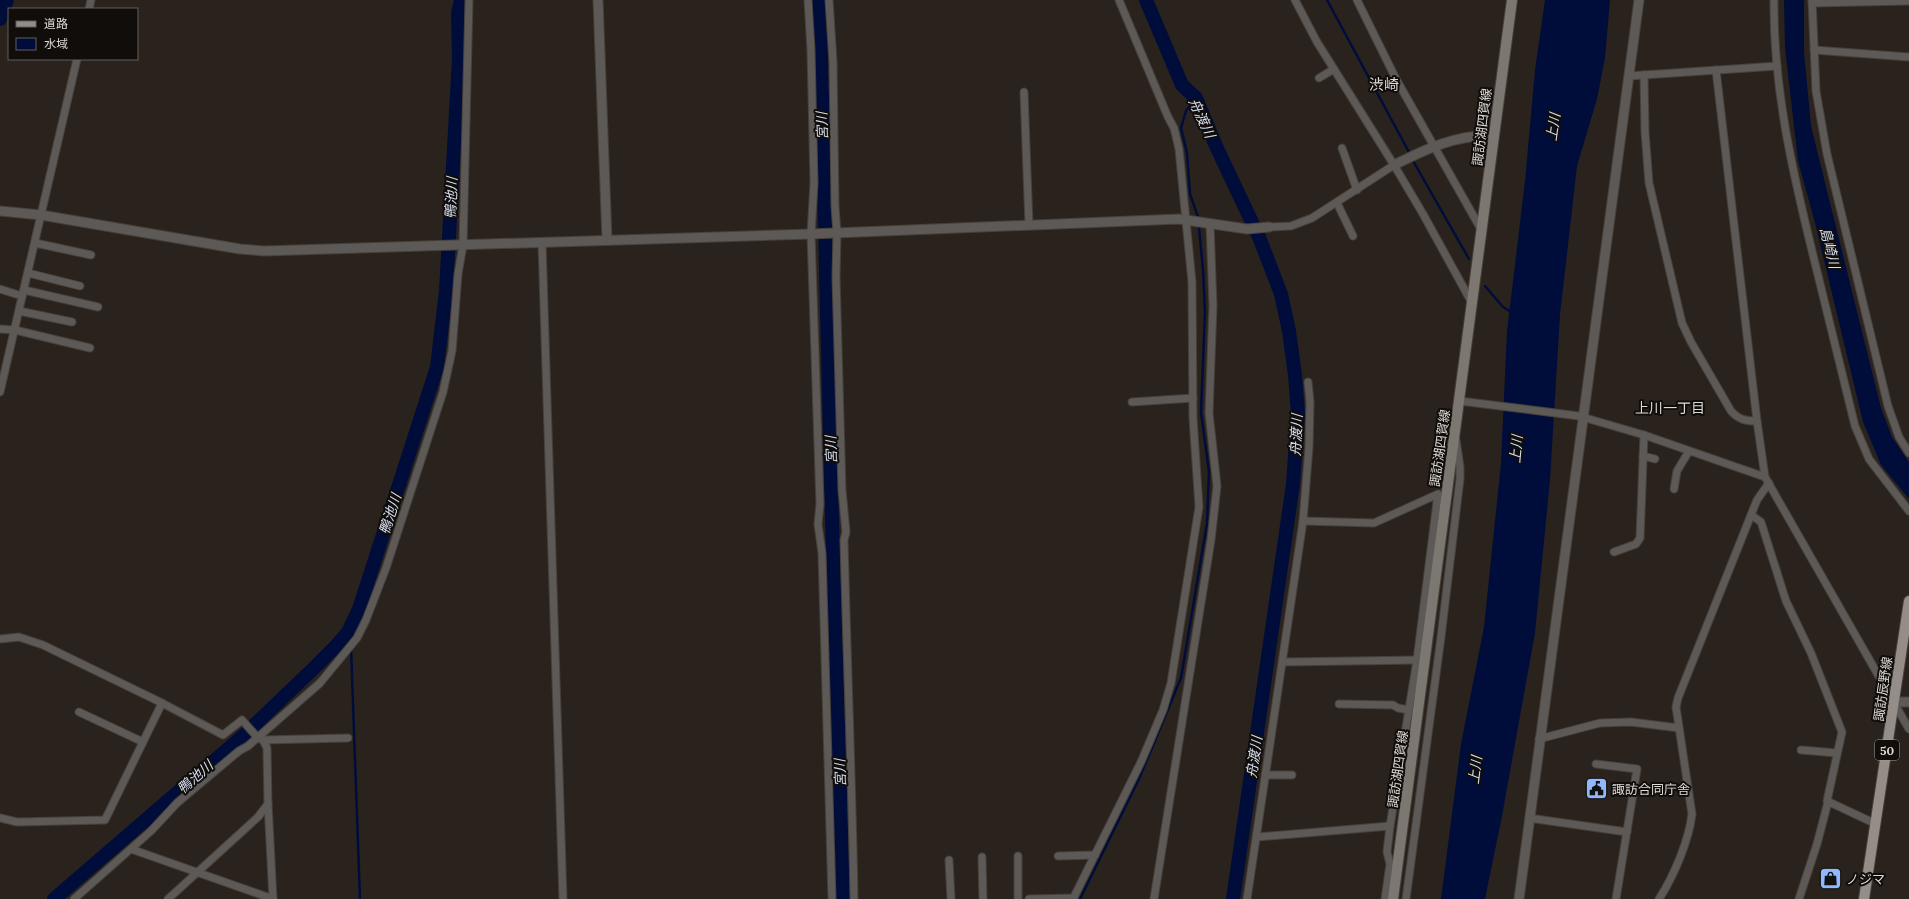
<svg xmlns="http://www.w3.org/2000/svg" width="1909" height="899" viewBox="0 0 1909 899" font-family="Lora,'Noto Sans JP',serif">
<style>
.water{fill:#000d3b}
.lines{fill:none;stroke-linecap:round;stroke-linejoin:round}
.stream{stroke:#000d3b;stroke-width:2.5}
.river{stroke:#000d3b;stroke-width:14}
.minor-casing{stroke:#47403b;stroke-width:9}
.tertiary-casing{stroke:#47403b;stroke-width:11}
.secondary-casing{stroke:#47403b;stroke-width:12}
.primary-casing{stroke:#47403b;stroke-width:12}
.minor{stroke:#5d5956;stroke-width:7}
.tertiary{stroke:#5d5956;stroke-width:9}
.secondary{stroke:#7d7772;stroke-width:10}
.primary{stroke:#958e88;stroke-width:10}
.labels{text-anchor:middle;dominant-baseline:central;stroke-width:4;stroke-linejoin:round;paint-order:stroke}
.shield{fill:#100d0a;stroke:#a09c99;stroke-width:1}
.shield-label{font-size:12px;font-weight:bold;fill:#dedad6}
.street-label{font-size:13px;fill:#dedad6;stroke:#100d0a}
.poi-label{font-size:13px;fill:#dedad6;stroke:#100d0a;text-anchor:start}
.water-label{font-size:14px;font-style:italic;fill:#d6dff0;stroke:#100d0a}
.neighbourhood-label{font-size:14px;fill:#dedad6;stroke:#100d0a}
.quarter-label{font-size:15px;fill:#dedad6;stroke:#100d0a}
</style>
<rect width="100%" height="100%" fill="#2a231d"/>
<g class="water">
<polygon points="1545,0 1610,0 1605,58 1597,99 1577,166 1560,315 1550,480 1535,633 1502,816 1485,899 1441,899 1461,744 1484,627 1501,463 1507,331 1525,181 1535,70"/>
<polygon points="1784,0 1804,0 1804,52 1811,126 1881,408 1892,437 1909,462 1909,499 1881,465 1863,422 1815,223 1798,161 1785,48"/>
</g>
<g class="lines">
<g class="stream">
<polyline points="1327,0 1410,154"/>
<polyline points="1412,159 1469,259"/>
<polyline points="1485,286 1503,307 1511,312"/>
<polyline points="348,632 351,643"/>
<polyline points="351,648 360,899"/>
<polyline points="1080,899 1139,779 1181,678 1207,523 1209,472 1201,412 1205,312 1203,270 1198,217 1190,194 1187,153 1181,128 1186,111 1196,98"/>
</g>
<g class="river">
<polyline points="818,0 821,57 832,519 843,899"/>
<polyline points="1146,0 1182,85 1196,98 1216,146 1259,237 1281,294 1289,331 1295,375 1298,414 1293,484 1233,899"/>
<polyline points="0,19 7,0"/>
<polyline points="54,899 244,735 315,667 336,646 348,632 359,609 437,367 446,290 459,59 458,13 461,0"/>
</g>
<defs>
<g id="minor">
<polyline points="808,0 811,50 814,183 811,234 820,504 818,524 822,553 832,899"/>
<path d="M829,0L833,61L835,206L837,233L836,277L842,490L846,532L844,540C847,660 852,779 854,899"/>
<polyline points="1295,0 1317,42 1394,165"/>
<polyline points="1357,0 1396,79 1482,231"/>
<path d="M1774,0C1773,88 1793,174 1814,259C1828,315 1841,371 1855,426L1869,459L1909,511"/>
<polyline points="1812,0 1816,91 1827,154 1888,406 1899,437 1909,453"/>
<polyline points="1812,3 1909,1"/>
<polyline points="89,9 91,0"/>
<polyline points="1814,50 1909,57"/>
<polyline points="1716,70 1757,421 1765,477 1909,729"/>
<path d="M1644,75L1645,132L1649,183L1682,323L1691,342L1731,411C1739,420 1746,421 1757,421"/>
<polyline points="1629,76 1777,66"/>
<polyline points="1319,78 1334,69"/>
<polyline points="1024,92 1029,225"/>
<polyline points="1342,148 1357,190"/>
<polyline points="1337,203 1353,236"/>
<polyline points="1269,227 1291,226 1312,218 1394,165 1423,214 1472,303"/>
<polyline points="35,243 91,255"/>
<polyline points="542,243 563,899"/>
<polyline points="28,273 80,286"/>
<polyline points="0,289 22,296"/>
<polyline points="24,290 98,307"/>
<polyline points="19,311 72,322"/>
<polyline points="0,329 15,330 90,348"/>
<polyline points="0,392 77,59"/>
<polyline points="1460,401 1579,416 1644,435 1765,477"/>
<polyline points="1132,402 1193,398"/>
<polyline points="1643,456 1655,459"/>
<polyline points="1674,489 1677,471 1689,451"/>
<polyline points="1751,515 1761,522 1786,601 1811,653 1842,732 1827,801 1876,824"/>
<polyline points="1303,521 1374,523 1438,494 1417,660 1390,826 1387,852 1390,864 1385,899"/>
<polyline points="1614,552 1636,544 1640,538 1644,435"/>
<polyline points="0,639 19,637 43,645 162,703 223,735 242,720 258,738 263,740 348,738"/>
<polyline points="1283,662 1417,660"/>
<polyline points="1339,704 1393,705 1398,708 1409,710"/>
<polyline points="79,712 143,742"/>
<polyline points="1539,739 1600,723 1631,722 1679,728"/>
<polyline points="263,740 267,748 268,804 273,899"/>
<polyline points="1801,750 1837,753"/>
<polyline points="1596,764 1637,769 1616,899"/>
<polyline points="1266,775 1292,775"/>
<polyline points="0,818 17,822 105,820 162,703"/>
<polyline points="1529,818 1627,832"/>
<polyline points="1257,837 1390,826"/>
<polyline points="131,849 273,899"/>
<polyline points="1018,856 1018,899"/>
<polyline points="1058,856 1095,855"/>
<polyline points="982,857 983,899"/>
<polyline points="949,860 951,899"/>
<polyline points="74,899 151,831 177,803 239,751 248,746 320,683 357,638 366,620 386,568 443,392 452,351 458,274 463,245 469,0"/>
<polyline points="168,899 258,817 268,804"/>
<polyline points="1029,899 1074,898"/>
<polyline points="1073,899 1141,762 1163,710 1171,683 1199,507 1193,418 1192,282 1179,149 1174,128 1168,117 1119,0"/>
<polyline points="1154,899 1211,540 1217,486 1209,413 1213,306 1210,224"/>
<polyline points="1247,899 1303,521 1309,447 1310,402 1308,382"/>
<polyline points="1406,899 1441,637 1460,479 1460,467 1456,440"/>
<path d="M1659,899C1674,876 1689,840 1692,814L1676,707L1678,698L1757,500L1769,483"/>
<polyline points="1799,899 1817,844 1828,802"/>
</g>
<g id="tertiary">
<polyline points="598,0 607,240"/>
<path d="M1394,165C1424,150 1459,133 1494,136"/>
<polyline points="0,211 41,215 240,249 264,251 811,234 1179,219 1247,229 1269,227"/>
<polyline points="1894,702 1909,702"/>
<polyline points="1519,899 1639,0"/>
</g>
<polyline id="secondary" points="1393,899 1512,0"/>
<polyline id="primary" points="1864,899 1909,601"/>
</defs>
<use href="#minor" class="minor-casing"/>
<use href="#tertiary" class="tertiary-casing"/>
<use href="#secondary" class="secondary-casing"/>
<use href="#primary" class="primary-casing"/>
<use href="#minor" class="minor"/>
<use href="#tertiary" class="tertiary"/>
<use href="#secondary" class="secondary"/>
<use href="#primary" class="primary"/>
</g>
<defs>
<symbol id="civic-square" viewBox="-11 -11 22 22"><rect x="-9" y="-9" width="18" height="18" rx="4" fill="#91b8fd" stroke="#100d0a"/><path d="M-.6-6.5H3V-4.5H.6V-3L4-1V1h2V6H-6V1h2V-1L-.6-3ZM-1.2 2.5V6h2.4V2.5Z" fill="#111"/></symbol>
<symbol id="shop-square" viewBox="-11 -11 22 22"><rect x="-9" y="-9" width="18" height="18" rx="4" fill="#91b8fd" stroke="#100d0a"/><path d="M-5-2.5h2.3a2.7 3.5 0 0 1 5.4 0H5L5.5 6h-11ZM-1.5-2.5h3a1.5 2.3 0 0 0-3 0Z" fill="#111"/></symbol>
</defs>
<g fill-rule="evenodd">
<use href="#civic-square" x="1584" y="776" width="25" height="25"/>
<use href="#shop-square" x="1818" y="866" width="25" height="25"/>
</g>
<g class="labels">
<rect class="shield" x="1875" y="740" width="24" height="20" rx="3"/>
<g class="shield-label">
<text x="1887" y="750">50</text>
</g>
<g class="street-label">
<text transform="translate(1482 127) rotate(-83)">諏訪湖四賀線</text>
<text transform="translate(1440 448) rotate(-82)">諏訪湖四賀線</text>
<text transform="translate(1883 689) rotate(-82)">諏訪辰野線</text>
<text transform="translate(1398 769) rotate(-82)">諏訪湖四賀線</text>
</g>
<g class="poi-label">
<text x="1612" y="789">諏訪合同庁舎</text>
<text x="1846" y="879">ノジマ</text>
</g>
<g class="water-label">
<text transform="translate(1202 118) rotate(65)">舟渡川</text>
<text transform="translate(822 126) rotate(-92)">宮川</text>
<text transform="translate(1553 127) rotate(-82)">上川</text>
<text transform="translate(451 198) rotate(-87)">鴨池川</text>
<text transform="translate(1830 248) rotate(76)">島崎川</text>
<text transform="translate(1296 435) rotate(-87)">舟渡川</text>
<text transform="translate(1516 449) rotate(-85)">上川</text>
<text transform="translate(831 450) rotate(-92)">宮川</text>
<text transform="translate(390 514) rotate(-72)">鴨池川</text>
<text transform="translate(1254 757) rotate(-82)">舟渡川</text>
<text transform="translate(1475 770) rotate(-83)">上川</text>
<text transform="translate(840 773) rotate(-92)">宮川</text>
<text transform="translate(195 777) rotate(-41)">鴨池川</text>
</g>
<g class="neighbourhood-label">
<text x="1670" y="408">上川一丁目</text>
</g>
<g class="quarter-label">
<text x="1384" y="84">渋崎</text>
</g>
</g>
<rect x="8" y="8" width="130" height="52" fill="#100d0a" stroke="#625f5c"/>
<rect x="16" y="21" width="20" height="6" fill="#958e88" stroke="#625f5c"/>
<text x="44" y="28" font-size="12" fill="#dedad6">道路</text>
<rect x="16" y="38" width="20" height="12" fill="#000d3b" stroke="#625f5c"/>
<text x="44" y="48" font-size="12" fill="#dedad6">水域</text>
</svg>
